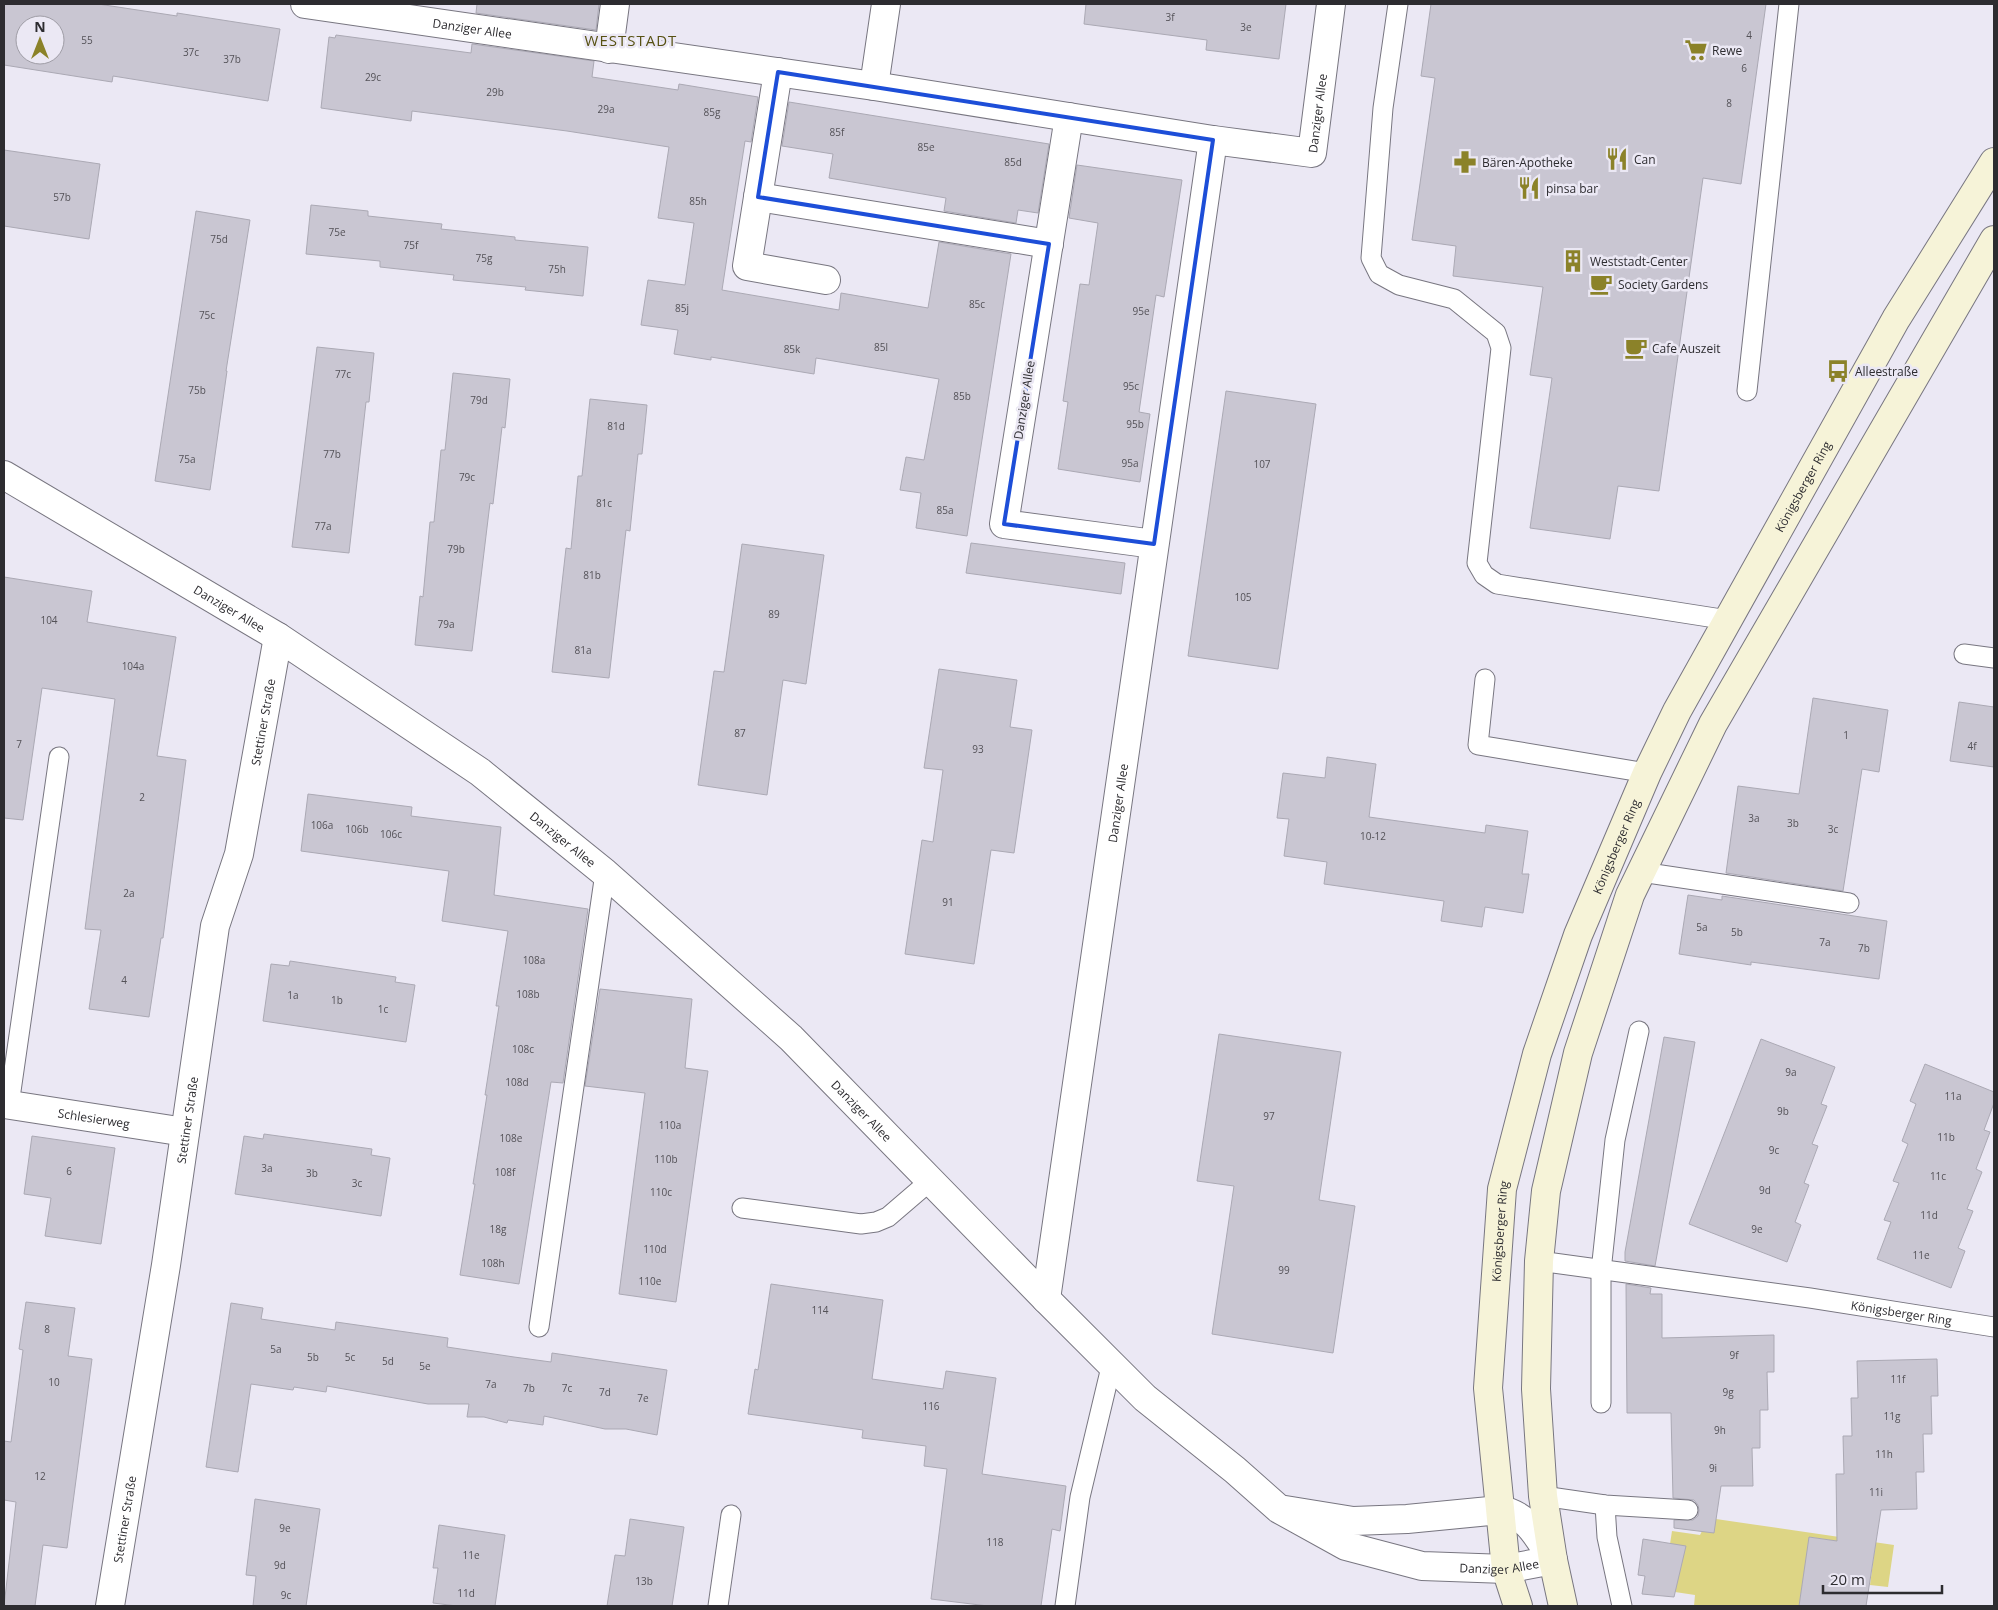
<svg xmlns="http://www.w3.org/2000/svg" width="1998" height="1610" viewBox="0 0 1998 1610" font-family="'Open Sans',sans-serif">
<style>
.green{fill:#ddd585}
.building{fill:#c9c6d2;stroke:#aba9b4;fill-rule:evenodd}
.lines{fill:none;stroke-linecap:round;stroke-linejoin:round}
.service-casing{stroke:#787680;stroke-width:21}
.minor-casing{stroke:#787680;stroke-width:30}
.secondary-casing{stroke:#787680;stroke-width:30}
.service{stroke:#fff;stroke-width:19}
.minor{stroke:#fff;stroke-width:28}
.secondary{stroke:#f6f3d8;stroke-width:28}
.marked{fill:none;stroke:#1d4ed8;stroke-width:4;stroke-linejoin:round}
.labels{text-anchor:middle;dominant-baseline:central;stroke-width:5;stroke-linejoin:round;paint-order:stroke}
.number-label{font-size:10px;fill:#545258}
.street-label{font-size:12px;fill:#2d2c30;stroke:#ebe8f4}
.poi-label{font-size:12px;fill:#2d2c30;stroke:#ebe8f4;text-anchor:start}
.quarter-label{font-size:15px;letter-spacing:1px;fill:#575113;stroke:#ebe8f4}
</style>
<rect width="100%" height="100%" fill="#ebe8f4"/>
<polygon class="green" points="1716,1519 1894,1545 1888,1587 1870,1585 1875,1547 1810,1537 1799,1606 1694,1606 1695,1595 1675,1592 1670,1544 1672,1531 1700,1535 1702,1531"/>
<g class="building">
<path d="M4,4H98L177,16V13L280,29L268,101L113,76L112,82L4,65ZM25,25H55V55H25Z"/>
<polygon points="477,4 599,4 596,30 476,13"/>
<polygon points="1086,4 1286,4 1279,59 1206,50 1207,40 1084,24"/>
<polygon points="1431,4 1766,4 1741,184 1703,178 1659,491 1618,486 1610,539 1530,528 1552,378 1530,375 1543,287 1453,276 1456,246 1412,240 1435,78 1421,76"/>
<polygon points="336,35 471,53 472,44 594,61 592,77 678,90 679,84 758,97 751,142 745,141 722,290 839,310 841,293 928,308 939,242 1011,254 967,536 916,528 921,493 900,490 906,457 924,460 939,379 816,358 814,374 711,357 711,360 674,354 678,330 641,325 648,280 685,285 694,223 658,218 669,147 567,131 412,111 411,121 321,108 329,37 335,38"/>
<polygon points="789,102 1049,144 1038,213 1018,210 1016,223 944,211 946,198 829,178 833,154 782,146"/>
<polygon points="4,150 100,164 89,239 4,226"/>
<polygon points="1077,165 1182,180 1164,297 1156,295 1139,412 1150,414 1140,482 1058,469 1068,402 1063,401 1080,284 1089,285 1098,223 1069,218"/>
<polygon points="311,205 368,211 368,216 442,224 441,229 515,237 515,240 588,247 583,296 525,290 526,287 453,280 454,275 380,267 380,261 306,254"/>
<polygon points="196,211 250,220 226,371 227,371 210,490 155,481"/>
<polygon points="317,347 374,353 369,402 366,402 349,553 292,547"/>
<polygon points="453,373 510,379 505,428 502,427 493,504 490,503 472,651 415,645 420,596 423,597 430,522 434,522 441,450 445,450"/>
<polygon points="1226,391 1316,404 1278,669 1188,656"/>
<polygon points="590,399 647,405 642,454 638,454 630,531 626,530 609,678 552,672 566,548 571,549 578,476 582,476"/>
<polygon points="971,543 1125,563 1121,594 966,573"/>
<polygon points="742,544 824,555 806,684 783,680 767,795 698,785 714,671 724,672"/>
<polygon points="4,577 92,591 87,622 176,637 157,756 186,760 163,938 161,938 149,1017 89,1009 101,930 85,929 115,699 42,688 23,820 4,818"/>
<polygon points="939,669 1017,680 1010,727 1032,730 1014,853 991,850 974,964 905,954 922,840 933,842 943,770 924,768"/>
<polygon points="1813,698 1888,710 1879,772 1862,769 1843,891 1726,873 1738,786 1799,794"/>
<polygon points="1959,702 1994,707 1994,767 1950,761"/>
<polygon points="1327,757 1376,764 1369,817 1485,833 1486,825 1528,831 1522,874 1529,874 1523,913 1485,907 1482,927 1441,921 1444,901 1324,884 1327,862 1284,856 1289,819 1277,818 1283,773 1325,778"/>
<polygon points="308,794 412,807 411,816 501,827 494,895 588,909 563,1083 551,1082 519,1284 460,1275 475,1184 473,1184 487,1095 485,1095 499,1006 496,1006 508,931 442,921 449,871 301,851"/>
<polygon points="1688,895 1722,900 1722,896 1887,921 1879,979 1751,962 1751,965 1679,954"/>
<polygon points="290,961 396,977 395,982 415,985 406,1042 263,1021 271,964 289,966"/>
<polygon points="600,989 692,999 685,1068 708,1071 676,1302 619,1294 645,1093 585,1086"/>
<polygon points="1219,1034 1341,1052 1319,1200 1355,1206 1333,1353 1212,1334 1234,1186 1197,1181"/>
<polygon points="1664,1037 1695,1042 1655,1266 1625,1261 1625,1252"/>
<polygon points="1761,1039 1835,1067 1821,1104 1827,1106 1812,1144 1818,1146 1804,1183 1809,1185 1795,1222 1801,1225 1787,1262 1689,1224"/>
<polygon points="1925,1064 1994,1092 1994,1103 1984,1130 1990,1132 1976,1169 1982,1172 1967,1209 1973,1211 1958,1248 1965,1251 1951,1288 1877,1259 1891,1222 1884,1220 1899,1183 1893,1181 1908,1144 1902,1141 1916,1104 1910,1101"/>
<polygon points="264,1134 372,1149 371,1155 390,1158 381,1216 235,1194 244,1136 263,1139"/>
<polygon points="32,1136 115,1148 101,1244 45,1236 51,1198 24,1194"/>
<polygon points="771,1284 883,1300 872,1379 943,1389 946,1371 996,1378 982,1474 1066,1486 1060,1531 1052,1529 1041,1606 988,1606 931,1599 947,1469 924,1466 926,1446 862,1438 863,1430 748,1414 755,1369 758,1370"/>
<polygon points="1626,1284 1651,1288 1650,1294 1662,1294 1662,1338 1774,1335 1774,1372 1767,1372 1768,1410 1760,1410 1760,1448 1752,1448 1753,1486 1721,1486 1714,1533 1674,1528 1674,1520 1693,1520 1698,1516 1699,1510 1698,1505 1694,1500 1673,1498 1671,1413 1627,1413"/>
<polygon points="26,1302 75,1308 68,1356 92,1359 67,1548 43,1545 35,1606 4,1606 16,1502 4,1500 4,1441 11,1442 23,1350 19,1349"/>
<polygon points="231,1303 263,1308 261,1319 335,1330 336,1322 448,1338 447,1347 514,1357 551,1362 552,1353 667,1370 657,1435 626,1429 605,1429 544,1416 543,1425 508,1420 507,1423 484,1417 467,1417 469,1404 428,1404 327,1386 326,1392 294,1387 293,1390 251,1384 238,1472 206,1467"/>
<polygon points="1937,1359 1938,1396 1931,1396 1932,1434 1923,1434 1924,1472 1916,1472 1917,1509 1881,1510 1866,1606 1799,1606 1809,1537 1837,1541 1836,1474 1844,1474 1843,1436 1852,1436 1851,1398 1858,1398 1857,1361"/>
<polygon points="255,1499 320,1509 306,1606 253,1606 256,1576 246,1575"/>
<polygon points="630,1519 684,1527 672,1606 607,1606 615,1555 625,1556"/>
<polygon points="439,1525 505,1535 495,1606 457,1606 433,1603 438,1568 433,1568"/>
<polygon points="1643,1539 1686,1546 1674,1597 1642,1594 1645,1576 1638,1575"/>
</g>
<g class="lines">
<defs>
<g id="service">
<polyline points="1398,4 1383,108 1371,258 1379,274 1399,285 1454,299 1496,333 1501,348 1477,563 1484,575 1497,584 1728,620"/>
<polyline points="1747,391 1789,4"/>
<polyline points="1964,654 1994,658"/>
<polyline points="1485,679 1478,745 1647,773"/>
<polyline points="1641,872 1849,903"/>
<polyline points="9,1105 59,757"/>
<polyline points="742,1208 861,1224 876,1222 888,1217 930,1181"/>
<path id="s1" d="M1539,1261L1810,1298L1994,1327"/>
<polyline points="539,1327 605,873"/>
<polyline points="1601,1403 1601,1271 1615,1140 1639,1031"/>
<polyline points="1543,1496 1605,1505 1688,1510"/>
<polyline points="1605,1505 1607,1537 1622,1606"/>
<polyline points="718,1606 731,1515"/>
<polyline points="1065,1606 1080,1497 1112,1363"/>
</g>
<g id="minor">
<path id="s2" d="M305,4L874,86L1213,140L1312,153L1331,4"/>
<polyline points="609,49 615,4"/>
<polyline points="778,72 747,266 826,280"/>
<polyline points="874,86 886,4"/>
<polyline points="1069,117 1004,524 1154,544"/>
<polyline points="758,197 1049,244"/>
<path id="s3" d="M4,475L278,637L480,772L605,873L791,1038L1046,1299L1145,1398L1235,1470L1279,1509L1346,1546L1422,1566L1506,1569L1553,1560C1538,1538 1529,1515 1500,1510L1407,1519L1353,1521L1279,1509"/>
<path id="s4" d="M4,1104L185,1132"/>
<path id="s5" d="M1046,1299L1213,140"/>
<path id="s6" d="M110,1606L166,1265L215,926L239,854L278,637"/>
</g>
<g id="secondary">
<path id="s7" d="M1518,1606L1506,1569L1488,1388L1502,1189L1537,1054L1578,935L1647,773L1677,711L1896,319L1994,162"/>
<polyline points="1563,1606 1553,1560 1543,1496 1536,1389 1539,1261 1546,1191 1578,1053 1630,895 1713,724 1994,240"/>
</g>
</defs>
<use href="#service" class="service-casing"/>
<use href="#minor" class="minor-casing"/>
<use href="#secondary" class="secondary-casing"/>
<use href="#service" class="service"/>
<use href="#minor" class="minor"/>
<use href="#secondary" class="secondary"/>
</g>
<path class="marked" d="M778,72L1213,140L1154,544L1004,524L1049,244L758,197Z"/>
<defs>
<symbol id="supermarket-bare" viewBox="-9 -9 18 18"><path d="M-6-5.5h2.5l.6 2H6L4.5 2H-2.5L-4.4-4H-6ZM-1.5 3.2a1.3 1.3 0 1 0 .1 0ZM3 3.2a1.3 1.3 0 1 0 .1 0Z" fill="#8b8229" stroke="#ebe8f4" stroke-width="2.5" paint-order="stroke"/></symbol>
<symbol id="restaurant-bare" viewBox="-9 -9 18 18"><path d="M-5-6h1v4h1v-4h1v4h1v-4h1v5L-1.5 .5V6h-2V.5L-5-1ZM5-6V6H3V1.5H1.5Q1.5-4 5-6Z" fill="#8b8229" stroke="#ebe8f4" stroke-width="2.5" paint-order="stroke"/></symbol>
<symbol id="pharmacy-bare" viewBox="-9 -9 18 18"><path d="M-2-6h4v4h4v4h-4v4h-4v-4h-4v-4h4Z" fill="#8b8229" stroke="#ebe8f4" stroke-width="2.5" paint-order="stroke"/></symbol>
<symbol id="building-bare" viewBox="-9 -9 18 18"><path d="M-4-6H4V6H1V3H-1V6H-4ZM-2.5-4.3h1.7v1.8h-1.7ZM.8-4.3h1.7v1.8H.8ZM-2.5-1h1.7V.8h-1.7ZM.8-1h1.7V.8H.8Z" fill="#8b8229" stroke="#ebe8f4" stroke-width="2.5" paint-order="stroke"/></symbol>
<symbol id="cafe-bare" viewBox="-9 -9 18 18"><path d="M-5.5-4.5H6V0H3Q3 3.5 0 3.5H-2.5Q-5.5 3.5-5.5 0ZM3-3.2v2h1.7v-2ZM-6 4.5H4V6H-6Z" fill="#8b8229" stroke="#ebe8f4" stroke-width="2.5" paint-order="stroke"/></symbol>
<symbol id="bus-bare" viewBox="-9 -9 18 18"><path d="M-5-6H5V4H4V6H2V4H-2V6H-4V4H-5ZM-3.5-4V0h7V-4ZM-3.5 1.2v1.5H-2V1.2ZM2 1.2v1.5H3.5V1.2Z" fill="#8b8229" stroke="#ebe8f4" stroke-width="2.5" paint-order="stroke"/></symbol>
</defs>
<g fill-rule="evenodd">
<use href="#supermarket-bare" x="1680" y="34" width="32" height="32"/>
<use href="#restaurant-bare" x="1601" y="143" width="32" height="32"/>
<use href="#pharmacy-bare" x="1449" y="146" width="32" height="32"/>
<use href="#restaurant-bare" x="1513" y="172" width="32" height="32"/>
<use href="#building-bare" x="1557" y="245" width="32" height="32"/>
<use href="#cafe-bare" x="1585" y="268" width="32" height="32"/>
<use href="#cafe-bare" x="1620" y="332" width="32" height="32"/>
<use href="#bus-bare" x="1822" y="355" width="32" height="32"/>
</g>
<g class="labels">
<g class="number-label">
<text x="1170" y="17">3f</text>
<text x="1246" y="27">3e</text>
<text x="1749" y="35">4</text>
<text x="87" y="40">55</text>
<text x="191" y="52">37c</text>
<text x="232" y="59">37b</text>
<text x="1744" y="68">6</text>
<text x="373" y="77">29c</text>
<text x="495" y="92">29b</text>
<text x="1729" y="103">8</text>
<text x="606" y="109">29a</text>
<text x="712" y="112">85g</text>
<text x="837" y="132">85f</text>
<text x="926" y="147">85e</text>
<text x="1013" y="162">85d</text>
<text x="62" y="197">57b</text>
<text x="698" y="201">85h</text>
<text x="337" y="232">75e</text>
<text x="219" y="239">75d</text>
<text x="411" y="245">75f</text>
<text x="484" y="258">75g</text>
<text x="557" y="269">75h</text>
<text x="977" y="304">85c</text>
<text x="682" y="308">85j</text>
<text x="1141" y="311">95e</text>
<text x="207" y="315">75c</text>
<text x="881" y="347">85l</text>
<text x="792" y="349">85k</text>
<text x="343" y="374">77c</text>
<text x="1131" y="386">95c</text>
<text x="197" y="390">75b</text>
<text x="962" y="396">85b</text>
<text x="479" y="400">79d</text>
<text x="1135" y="424">95b</text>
<text x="616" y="426">81d</text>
<text x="332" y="454">77b</text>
<text x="187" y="459">75a</text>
<text x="1130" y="463">95a</text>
<text x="1262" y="464">107</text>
<text x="467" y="477">79c</text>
<text x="604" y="503">81c</text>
<text x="945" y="510">85a</text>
<text x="323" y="526">77a</text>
<text x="456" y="549">79b</text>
<text x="592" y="575">81b</text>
<text x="1243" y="597">105</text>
<text x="774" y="614">89</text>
<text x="49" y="620">104</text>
<text x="446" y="624">79a</text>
<text x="583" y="650">81a</text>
<text x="133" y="666">104a</text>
<text x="740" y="733">87</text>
<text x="1846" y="735">1</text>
<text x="19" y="744">7</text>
<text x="1972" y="746">4f</text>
<text x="978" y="749">93</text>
<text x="142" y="797">2</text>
<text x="1754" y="818">3a</text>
<text x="1793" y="823">3b</text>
<text x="322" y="825">106a</text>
<text x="357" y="829">106b</text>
<text x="1833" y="829">3c</text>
<text x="391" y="834">106c</text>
<text x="1373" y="836">10-12</text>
<text x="129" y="893">2a</text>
<text x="948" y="902">91</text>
<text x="1702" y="927">5a</text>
<text x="1737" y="932">5b</text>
<text x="1825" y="942">7a</text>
<text x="1864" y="948">7b</text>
<text x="534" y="960">108a</text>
<text x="124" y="980">4</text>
<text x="528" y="994">108b</text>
<text x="293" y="995">1a</text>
<text x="337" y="1000">1b</text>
<text x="383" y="1009">1c</text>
<text x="523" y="1049">108c</text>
<text x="1791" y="1072">9a</text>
<text x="517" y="1082">108d</text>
<text x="1953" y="1096">11a</text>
<text x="1783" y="1111">9b</text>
<text x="1269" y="1116">97</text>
<text x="670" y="1125">110a</text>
<text x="1946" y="1137">11b</text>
<text x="511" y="1138">108e</text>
<text x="1774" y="1150">9c</text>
<text x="666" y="1159">110b</text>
<text x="267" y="1168">3a</text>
<text x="69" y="1171">6</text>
<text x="505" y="1172">108f</text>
<text x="312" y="1173">3b</text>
<text x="1938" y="1176">11c</text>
<text x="357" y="1183">3c</text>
<text x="1765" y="1190">9d</text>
<text x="661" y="1192">110c</text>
<text x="1929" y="1215">11d</text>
<text x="498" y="1229">18g</text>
<text x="1757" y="1229">9e</text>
<text x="655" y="1249">110d</text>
<text x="1921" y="1255">11e</text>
<text x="493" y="1263">108h</text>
<text x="1284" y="1270">99</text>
<text x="650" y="1281">110e</text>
<text x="820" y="1310">114</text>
<text x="47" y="1329">8</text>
<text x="276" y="1349">5a</text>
<text x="1734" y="1355">9f</text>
<text x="313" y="1357">5b</text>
<text x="350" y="1357">5c</text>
<text x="388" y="1361">5d</text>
<text x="425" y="1366">5e</text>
<text x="1898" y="1379">11f</text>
<text x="54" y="1382">10</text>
<text x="491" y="1384">7a</text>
<text x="529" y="1388">7b</text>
<text x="567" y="1388">7c</text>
<text x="605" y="1392">7d</text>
<text x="1728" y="1392">9g</text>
<text x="643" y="1398">7e</text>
<text x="931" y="1406">116</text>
<text x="1892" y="1416">11g</text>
<text x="1720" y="1430">9h</text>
<text x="1884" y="1454">11h</text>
<text x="1713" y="1468">9i</text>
<text x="40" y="1476">12</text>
<text x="1876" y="1492">11i</text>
<text x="285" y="1528">9e</text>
<text x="995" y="1542">118</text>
<text x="471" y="1555">11e</text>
<text x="280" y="1565">9d</text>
<text x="644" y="1581">13b</text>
<text x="466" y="1593">11d</text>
<text x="286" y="1595">9c</text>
</g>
<g class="street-label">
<text stroke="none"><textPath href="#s2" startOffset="169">Danziger Allee</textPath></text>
<text stroke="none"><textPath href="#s2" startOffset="1058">Danziger Allee</textPath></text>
<text transform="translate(1024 400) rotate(-81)">Danziger Allee</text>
<text stroke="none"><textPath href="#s7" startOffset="1188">Königsberger Ring</textPath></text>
<text stroke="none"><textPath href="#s3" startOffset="262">Danziger Allee</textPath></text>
<text stroke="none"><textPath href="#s6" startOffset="898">Stettiner Straße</textPath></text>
<text stroke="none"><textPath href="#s5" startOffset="501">Danziger Allee</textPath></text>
<text stroke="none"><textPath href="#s3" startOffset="668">Danziger Allee</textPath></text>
<text stroke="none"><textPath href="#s7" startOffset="782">Königsberger Ring</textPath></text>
<text stroke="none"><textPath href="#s3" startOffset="1072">Danziger Allee</textPath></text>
<text stroke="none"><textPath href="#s4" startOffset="91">Schlesierweg</textPath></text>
<text stroke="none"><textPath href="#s6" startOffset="492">Stettiner Straße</textPath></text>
<text stroke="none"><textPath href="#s7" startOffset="378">Königsberger Ring</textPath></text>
<text stroke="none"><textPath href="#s1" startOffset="366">Königsberger Ring</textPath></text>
<text stroke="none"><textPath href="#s6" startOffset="88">Stettiner Straße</textPath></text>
<text stroke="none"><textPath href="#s3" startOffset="1882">Danziger Allee</textPath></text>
</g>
<g class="poi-label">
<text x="1712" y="50">Rewe</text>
<text x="1634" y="159">Can</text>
<text x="1482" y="162">Bären-Apotheke</text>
<text x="1546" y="188">pinsa bar</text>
<text x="1590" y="261">Weststadt-Center</text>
<text x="1618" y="284">Society Gardens</text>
<text x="1652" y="348">Cafe Auszeit</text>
<text x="1855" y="371">Alleestraße</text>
</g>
<g class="quarter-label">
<text x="631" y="40">WESTSTADT</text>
</g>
</g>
<rect width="1998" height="1610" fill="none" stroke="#2d2c30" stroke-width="10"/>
<g transform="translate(40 40)"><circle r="24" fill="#ebe8f4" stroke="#9f9da6"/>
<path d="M0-4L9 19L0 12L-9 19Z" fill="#8b8229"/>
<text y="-8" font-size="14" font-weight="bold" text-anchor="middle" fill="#2d2c30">N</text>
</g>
<path d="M1823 1585v8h119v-8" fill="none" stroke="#2d2c30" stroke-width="2.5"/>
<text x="1830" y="1585" font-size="15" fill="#2d2c30" stroke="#ebe8f4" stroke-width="4" paint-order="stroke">20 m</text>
</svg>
